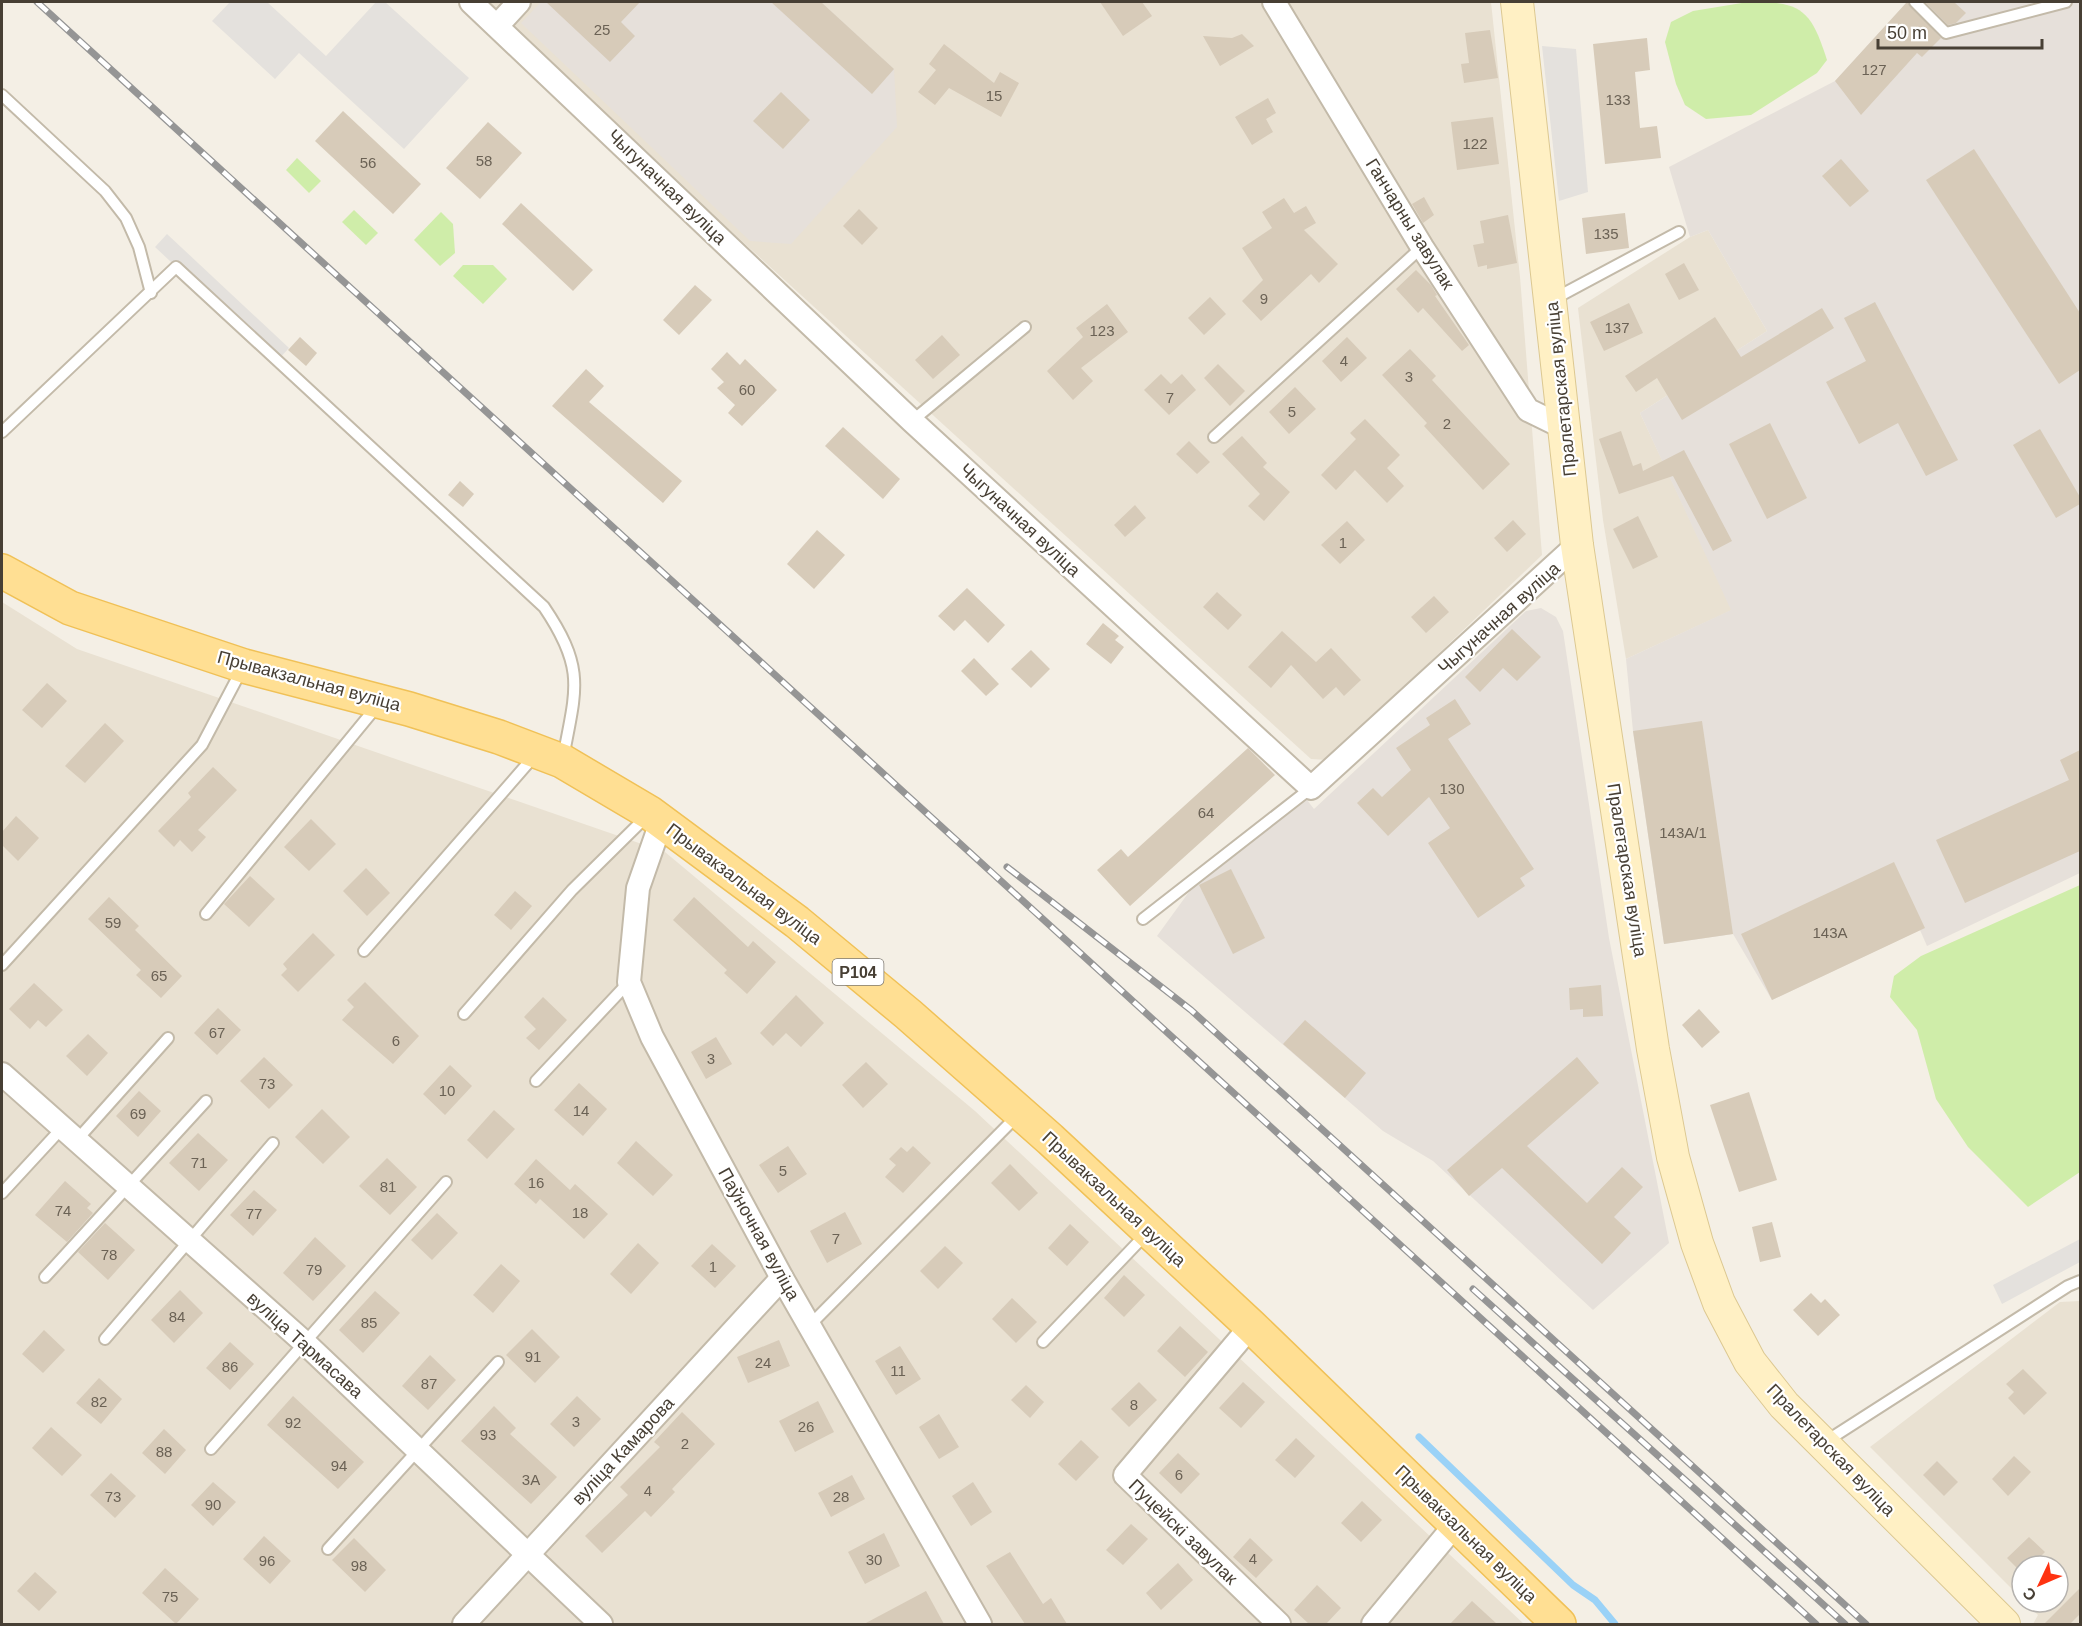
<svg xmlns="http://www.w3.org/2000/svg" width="2082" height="1626" viewBox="0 0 2082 1626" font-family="Helvetica,sans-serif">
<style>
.residential{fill:#e9e1d2}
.industrial{fill:#e6e0da}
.green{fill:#cfeda9}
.parking{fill:#e4e1dd}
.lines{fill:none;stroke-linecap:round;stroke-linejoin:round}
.stream{stroke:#9ad2f7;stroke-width:7}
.building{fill:#d7cbb9}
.lane-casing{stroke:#c3baa9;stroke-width:14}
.street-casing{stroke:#c3baa9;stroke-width:26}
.secondary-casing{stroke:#dcc891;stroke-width:34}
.primary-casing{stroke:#f0c157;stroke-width:36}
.lane{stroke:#fff;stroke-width:10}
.street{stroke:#fff;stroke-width:22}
.secondary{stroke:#fff0c4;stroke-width:32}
.primary{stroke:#ffdf93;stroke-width:33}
.rail-casing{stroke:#959595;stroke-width:7}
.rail{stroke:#fff;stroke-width:4.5;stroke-dasharray:14;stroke-linecap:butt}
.labels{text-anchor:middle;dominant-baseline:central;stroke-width:4.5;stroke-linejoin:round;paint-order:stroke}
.number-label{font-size:15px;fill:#6b6255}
.shield{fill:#fff;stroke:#7e7971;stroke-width:1.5}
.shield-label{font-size:16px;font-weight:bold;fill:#473f34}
.street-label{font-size:18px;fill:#473f34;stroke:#fff}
</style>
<rect width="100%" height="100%" fill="#f4efe5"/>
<g class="residential">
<polygon points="479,2 1491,2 1520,277 1542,555 1327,760 1311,759"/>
<polygon points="1708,230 1767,331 1640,413 1732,610 1626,659 1603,520 1578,308 1690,237"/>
<polygon points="2,602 77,649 665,852 975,1111 1524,1624 2,1624"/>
<polygon points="2080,1301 2080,1624 2033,1624 2038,1615 2025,1602 2058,1602 2058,1566 2022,1566 2022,1599 1870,1447 2060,1302"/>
</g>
<g class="industrial">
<polygon points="541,2 821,2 894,69 897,127 791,244 750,241 521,23"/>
<polygon points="1907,2 2080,2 2080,873 1927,946 1920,930 1772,1000 1733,934 1664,944 1633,731 1626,659 1731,610 1640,413 1767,331 1708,230 1690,237 1669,167 1835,81"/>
<polygon points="1541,608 1556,617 1563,631 1609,938 1669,1243 1593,1310 1433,1161 1383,1131 1157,936 1194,885 1307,800 1314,809 1526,611"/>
</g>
<g class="green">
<path d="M1748,2C1802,1 1811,10 1827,60L1817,73L1751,115L1706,119L1685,105L1676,84L1665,42L1671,22L1693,11Z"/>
<polygon points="297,158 321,181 309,193 286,170"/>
<polygon points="354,210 378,233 366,245 342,222"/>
<polygon points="441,212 453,224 455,253 440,266 414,240"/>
<polygon points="463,265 493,265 507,279 483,304 453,276"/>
<polygon points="2080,885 2080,1172 2028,1207 1968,1147 1936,1099 1917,1030 1890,997 1894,976 1921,956"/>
</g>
<g class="parking">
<polygon points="230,2 267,2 326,56 376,2 385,2 469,78 404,149 299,53 275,79 212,21"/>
<polygon points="1542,46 1576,49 1588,192 1559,201"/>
<polygon points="167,234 289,348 277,361 155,247"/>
<polygon points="2080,1239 2080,1262 2002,1304 1993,1285"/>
</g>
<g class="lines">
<polyline class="stream" points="1419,1437 1573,1585 1595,1600 1615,1624"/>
</g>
<g class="building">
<polygon points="546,2 640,2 621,22 635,36 610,62"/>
<polygon points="771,2 821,2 894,69 872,94"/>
<polygon points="1100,2 1142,2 1152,16 1123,36"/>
<polygon points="1907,2 1941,38 1922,57 1917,53 1861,115 1835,81"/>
<polygon points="1925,2 1954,2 1966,13 1956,23 1948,25"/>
<polygon points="1490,30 1498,78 1464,83 1461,64 1469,63 1465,33"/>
<polygon points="1242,34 1254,46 1220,66 1203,36 1232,38"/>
<polygon points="1647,38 1650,70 1635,72 1640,128 1657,126 1661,158 1605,164 1593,44"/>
<polygon points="944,44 994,83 1000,72 1019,83 1001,117 949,88 935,105 918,92 936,70 929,64"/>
<polygon points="781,92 810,120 783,149 753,121"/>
<polygon points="1268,98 1276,113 1266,119 1273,132 1252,145 1235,117"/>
<polygon points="343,111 421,184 393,214 315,141"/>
<polygon points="1493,117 1499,164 1457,170 1451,122"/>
<polygon points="488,122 522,153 480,199 446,168"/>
<polygon points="1974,149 2080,313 2080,370 2059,384 1926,180"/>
<polygon points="1841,159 1869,191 1850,207 1822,176"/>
<polygon points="1424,197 1434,215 1423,223 1412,204"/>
<polygon points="1284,198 1294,213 1306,206 1316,223 1304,230 1338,264 1319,283 1311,274 1261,321 1242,301 1263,280 1242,248 1272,228 1262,212"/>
<polygon points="521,203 593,270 573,291 502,224"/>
<polygon points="859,209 878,228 862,245 843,226"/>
<polygon points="1625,213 1629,248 1586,254 1582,218"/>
<polygon points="1508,215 1517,263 1487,269 1487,265 1478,267 1473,245 1484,243 1480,221"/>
<polygon points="1684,263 1699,290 1679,300 1665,274"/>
<polygon points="1416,270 1431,285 1437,295 1435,296 1469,345 1462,351 1423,308 1418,313 1396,289"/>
<polygon points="695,285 712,300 679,335 663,320"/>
<polygon points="1210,297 1226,314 1204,335 1188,318"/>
<polygon points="1875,302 1958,460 1926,476 1898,423 1859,444 1826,382 1866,361 1844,318"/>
<polygon points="1629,303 1643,333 1604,351 1590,322"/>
<polygon points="1107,304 1128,332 1081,368 1093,381 1073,400 1047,371 1083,337 1076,328"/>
<polygon points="1822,308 1834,328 1682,420 1657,378 1636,392 1625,376 1715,317 1741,357"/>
<polygon points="942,335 960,355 933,379 915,360"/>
<polygon points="300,337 317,353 306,366 288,350"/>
<polygon points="1347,337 1367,358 1341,382 1322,361"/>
<polygon points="1410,349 1436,376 1432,380 1510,464 1483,490 1424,426 1427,423 1382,375"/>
<polygon points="727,352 740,365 745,359 777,390 742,426 728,413 735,405 717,388 724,382 711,369"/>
<polygon points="1218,364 1245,391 1230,406 1204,378"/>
<polygon points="586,369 604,386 589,402 682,481 663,503 552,406"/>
<polygon points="1161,374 1171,384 1182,374 1196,390 1169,415 1144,390"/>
<polygon points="1295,387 1316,409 1289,434 1269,412"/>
<polygon points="1365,419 1400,455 1387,468 1404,486 1387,503 1355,470 1336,490 1321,475 1356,439 1350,433"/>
<polygon points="1770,423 1807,498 1767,519 1729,444"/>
<polygon points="843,427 900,479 883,499 825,446"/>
<polygon points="2040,429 2080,497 2080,504 2056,518 2013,445"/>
<polygon points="1621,431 1633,466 1641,463 1643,471 1684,450 1732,541 1713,551 1673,476 1619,494 1599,439"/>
<polygon points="1242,436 1267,463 1263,467 1290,492 1264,521 1248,506 1260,494 1222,454"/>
<polygon points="1189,441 1210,462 1197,474 1176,454"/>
<polygon points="460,481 474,494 463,507 448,495"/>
<polygon points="1135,505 1146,518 1125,537 1114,525"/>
<polygon points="1638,516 1658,557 1633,569 1613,529"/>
<polygon points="1513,520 1526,534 1507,552 1494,538"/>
<polygon points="1347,521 1365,540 1340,564 1321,545"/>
<polygon points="817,530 845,555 814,589 787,564"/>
<polygon points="967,588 1005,625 988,643 965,620 954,631 938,616"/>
<polygon points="1217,592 1242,615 1228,630 1203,607"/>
<polygon points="1434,596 1449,612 1426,633 1411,617"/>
<polygon points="1103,623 1119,636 1115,640 1124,647 1111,664 1086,644"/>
<polygon points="1512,629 1541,657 1517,681 1503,668 1480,692 1465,677"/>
<polygon points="1282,631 1316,662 1331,648 1361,680 1344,696 1336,687 1323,699 1291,665 1271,688 1248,667"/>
<polygon points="1031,650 1050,669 1031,688 1011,669"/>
<polygon points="974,658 999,684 986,696 961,671"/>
<polygon points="47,683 67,701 42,728 22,710"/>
<polygon points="1455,699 1471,724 1448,739 1534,869 1520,878 1525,886 1478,918 1428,843 1450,828 1429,797 1388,836 1357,803 1373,788 1382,797 1411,770 1396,748 1430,725 1426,718"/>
<polygon points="1702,721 1733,934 1664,944 1633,731"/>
<polygon points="105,723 124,741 85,783 65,766"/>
<polygon points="1248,748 1275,775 1130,906 1097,870 1121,849 1128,857"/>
<polygon points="2080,750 2080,851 1965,903 1936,840 2069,780 2060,760"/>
<polygon points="213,767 237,790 198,830 206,837 192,852 180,840 174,847 158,831 191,797 188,793"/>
<polygon points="16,816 39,838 18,861 2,845 2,832"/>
<polygon points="311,819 336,844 309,871 284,847"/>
<polygon points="1894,862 1925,928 1772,1000 1741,934"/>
<polygon points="366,868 390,893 367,916 343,891"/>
<polygon points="1231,869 1265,938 1233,954 1199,885"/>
<polygon points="250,876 275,899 249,927 224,904"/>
<polygon points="515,891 532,906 511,930 494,915"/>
<polygon points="109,897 139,926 135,930 182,976 161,998 136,975 141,970 88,919"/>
<polygon points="694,897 748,947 753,941 776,962 747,994 724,973 727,970 673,920"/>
<polygon points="313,933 335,955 298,992 281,975 287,969 283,964"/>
<polygon points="365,982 419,1036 393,1064 342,1020 354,1007 347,1000"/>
<polygon points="34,983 63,1010 46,1027 38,1020 30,1029 9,1009"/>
<polygon points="1601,985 1603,1016 1583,1017 1583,1009 1570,1010 1569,988"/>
<polygon points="796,995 824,1023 801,1047 786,1033 773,1046 760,1033"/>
<polygon points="543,997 567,1020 539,1050 526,1038 536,1029 524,1017"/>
<polygon points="218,1008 241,1030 217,1055 194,1033"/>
<polygon points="1699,1009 1720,1032 1702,1048 1682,1025"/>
<polygon points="1305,1020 1366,1073 1345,1098 1283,1044"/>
<polygon points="88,1034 108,1053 87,1076 66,1056"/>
<polygon points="716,1037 732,1064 706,1079 691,1052"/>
<polygon points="264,1057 293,1085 269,1109 240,1081"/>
<polygon points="1577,1057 1599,1083 1527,1146 1587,1203 1622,1167 1643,1187 1614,1217 1631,1233 1602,1264 1502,1168 1469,1196 1447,1170"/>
<polygon points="866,1062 888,1084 863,1108 842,1085"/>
<polygon points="450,1065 472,1086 445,1115 423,1094"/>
<polygon points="579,1083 607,1109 583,1136 554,1110"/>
<polygon points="139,1091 161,1111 138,1137 116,1116"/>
<polygon points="1749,1092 1777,1180 1739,1192 1710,1105"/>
<polygon points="322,1109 350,1137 323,1164 295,1137"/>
<polygon points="494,1110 515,1129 487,1159 467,1140"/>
<polygon points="198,1133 228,1160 199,1191 169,1163"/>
<polygon points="636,1141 673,1175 653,1196 617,1163"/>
<polygon points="788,1146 807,1174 778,1193 759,1165"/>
<polygon points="913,1146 931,1163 903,1193 885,1177 896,1165 889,1159 901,1147 907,1152"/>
<polygon points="387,1158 417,1187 390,1215 359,1186"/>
<polygon points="536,1159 570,1190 575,1184 608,1214 584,1239 540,1199 536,1204 514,1184"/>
<polygon points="1010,1164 1038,1193 1019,1211 991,1183"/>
<polygon points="65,1181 91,1204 87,1208 93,1213 67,1242 35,1215"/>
<polygon points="254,1190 277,1210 253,1236 230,1215"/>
<polygon points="845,1212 862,1244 827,1263 810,1231"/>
<polygon points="437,1213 458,1233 432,1260 411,1240"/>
<polygon points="1772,1222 1781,1257 1760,1262 1752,1227"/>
<polygon points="105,1223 135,1250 108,1280 78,1252"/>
<polygon points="1070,1224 1089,1242 1067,1266 1048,1248"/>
<polygon points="315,1237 346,1266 313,1301 283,1273"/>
<polygon points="638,1243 659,1263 631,1294 610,1274"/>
<polygon points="712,1244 736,1266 715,1288 691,1266"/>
<polygon points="945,1246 963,1263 938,1289 920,1271"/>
<polygon points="501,1264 520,1281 493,1313 473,1295"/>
<polygon points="1124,1275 1145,1295 1124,1317 1104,1298"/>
<polygon points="180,1290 203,1313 174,1343 151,1320"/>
<polygon points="375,1291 400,1313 363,1353 339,1330"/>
<polygon points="1811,1293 1821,1303 1825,1299 1840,1315 1818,1336 1793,1310"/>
<polygon points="1012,1298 1037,1322 1016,1343 992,1319"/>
<polygon points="1180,1326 1208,1352 1185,1377 1157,1351"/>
<polygon points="532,1329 560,1357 535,1383 506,1355"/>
<polygon points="44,1330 65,1350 43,1373 22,1354"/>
<polygon points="779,1340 790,1366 748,1383 737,1357"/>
<polygon points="230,1342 254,1364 230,1390 206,1368"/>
<polygon points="900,1346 921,1379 896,1395 875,1361"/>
<polygon points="430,1355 456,1380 428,1410 402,1386"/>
<polygon points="2023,1369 2047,1393 2024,1415 2008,1398 2014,1392 2006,1384"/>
<polygon points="99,1378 122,1399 101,1424 76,1403"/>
<polygon points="1139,1382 1157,1400 1129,1427 1111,1409"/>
<polygon points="1243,1382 1265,1402 1241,1428 1219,1408"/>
<polygon points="1026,1385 1044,1402 1030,1418 1011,1400"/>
<polygon points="293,1396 364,1462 338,1489 267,1425"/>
<polygon points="577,1396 601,1419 574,1447 550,1424"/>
<polygon points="818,1401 834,1432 795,1452 779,1421"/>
<polygon points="494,1406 516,1428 510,1434 557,1477 531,1504 461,1441"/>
<polygon points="682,1412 715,1444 672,1489 675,1492 651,1517 645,1511 602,1553 585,1536 628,1495 620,1487 660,1447 654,1442"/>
<polygon points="939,1414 959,1447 939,1459 919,1427"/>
<polygon points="51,1427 82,1455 62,1476 32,1448"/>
<polygon points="164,1429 186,1450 165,1474 142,1453"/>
<polygon points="1296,1438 1315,1456 1295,1478 1275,1460"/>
<polygon points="1081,1440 1099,1457 1076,1481 1058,1464"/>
<polygon points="1178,1453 1200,1474 1181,1494 1159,1473"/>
<polygon points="2014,1456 2031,1472 2008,1496 1992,1479"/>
<polygon points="1937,1461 1958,1482 1944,1496 1923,1475"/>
<polygon points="111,1473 136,1496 115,1518 90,1495"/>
<polygon points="852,1475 865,1499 831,1517 818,1493"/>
<polygon points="213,1482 236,1502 213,1526 191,1505"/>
<polygon points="973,1482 992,1512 971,1526 952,1496"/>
<polygon points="1362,1501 1382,1520 1361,1542 1341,1523"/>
<polygon points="1131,1524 1148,1539 1123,1565 1106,1550"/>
<polygon points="884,1533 900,1566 865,1584 848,1552"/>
<polygon points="264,1536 291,1561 270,1584 243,1559"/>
<polygon points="2029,1537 2045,1552 2031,1566 2022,1566 2022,1573 2007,1558"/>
<polygon points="354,1538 386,1570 365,1592 332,1560"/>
<polygon points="1250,1538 1273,1560 1256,1578 1233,1557"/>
<polygon points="1010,1552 1043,1604 1051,1598 1067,1624 1025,1624 986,1566"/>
<polygon points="1178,1563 1193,1580 1161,1610 1146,1593"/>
<polygon points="165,1568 199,1599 176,1624 142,1593"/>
<polygon points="35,1572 57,1592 39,1611 17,1591"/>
<polygon points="1317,1585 1341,1608 1326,1624 1309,1624 1294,1610"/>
<polygon points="2080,1588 2080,1614 2070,1624 2044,1624"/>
<polygon points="926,1591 944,1624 864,1624"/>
<polygon points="1472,1601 1497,1624 1450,1624"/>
</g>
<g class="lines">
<defs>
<g id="lane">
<polyline points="1915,2 1946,33 2066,2"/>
<polyline points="2,95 105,191 126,218 139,247 151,293"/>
<polyline points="1552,300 1679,232"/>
<polyline points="912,421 1025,327"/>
<path d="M2,432L176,267L544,607C586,669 576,689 563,758"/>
<polyline points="1214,437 1422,247"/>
<polyline points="206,914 377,706"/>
<polyline points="1143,919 1311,788"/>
<polyline points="364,951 536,754"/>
<polyline points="2,965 202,745 242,669"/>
<polyline points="464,1014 572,890 648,815"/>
<polyline points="536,1081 629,982"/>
<polyline points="76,1141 168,1038"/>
<polyline points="2,1193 62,1128"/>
<polyline points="45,1277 206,1101"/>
<polyline points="810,1325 1019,1114"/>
<polyline points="105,1339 273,1143"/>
<polyline points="1043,1342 1147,1233"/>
<polyline points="1825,1442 2068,1286 2080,1281"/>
<polyline points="211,1449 446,1182"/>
<polyline points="328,1549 498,1362"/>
</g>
<g id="street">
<polyline points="471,2 912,421 1311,788 1577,545"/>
<polyline points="1274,2 1422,247 1528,410 1565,428"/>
<polyline points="497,26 519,2"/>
<polyline points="661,822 638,888 629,982 652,1037 782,1278 980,1624"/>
<polyline points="2,1074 305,1343 601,1624"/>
<polyline points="1251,1326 1125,1475 1279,1624"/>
<polyline points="464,1624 782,1278"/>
<polyline points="1373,1624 1455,1525"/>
</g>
<polyline id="secondary" points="1517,2 1577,545 1653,1049 1673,1157 1697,1243 1719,1303 1750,1362 1784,1405 2004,1624"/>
<polyline id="primary" points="2,571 70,608 244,666 409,709 499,737 562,761 650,813 797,922 908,1014 1050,1139 1251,1326 1559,1624"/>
</defs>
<use href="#lane" class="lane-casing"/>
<use href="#street" class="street-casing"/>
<use href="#secondary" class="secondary-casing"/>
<use href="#primary" class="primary-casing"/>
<use href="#lane" class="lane"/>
<use href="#street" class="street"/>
<use href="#secondary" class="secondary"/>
<use href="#primary" class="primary"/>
<defs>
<g id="rail">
<polyline points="37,2 1816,1624"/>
<polyline points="1007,867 1191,1010 1866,1624"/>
<polyline points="1473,1289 1845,1624"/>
</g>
</defs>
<use href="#rail" class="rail-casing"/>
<use href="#rail" class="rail"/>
</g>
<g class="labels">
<g class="number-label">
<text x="602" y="29">25</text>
<text x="1874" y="69">127</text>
<text x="994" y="95">15</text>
<text x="1618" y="99">133</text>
<text x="1475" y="143">122</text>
<text x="484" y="160">58</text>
<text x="368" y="162">56</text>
<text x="1606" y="233">135</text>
<text x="1264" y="298">9</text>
<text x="1617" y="327">137</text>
<text x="1102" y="330">123</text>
<text x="1344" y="360">4</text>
<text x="1409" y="376">3</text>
<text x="747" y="389">60</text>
<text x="1170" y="397">7</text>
<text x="1292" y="411">5</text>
<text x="1447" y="423">2</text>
<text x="1343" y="542">1</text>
<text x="1452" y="788">130</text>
<text x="1206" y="812">64</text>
<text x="1683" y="832">143А/1</text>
<text x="113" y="922">59</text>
<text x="1830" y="932">143А</text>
<text x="159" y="975">65</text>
<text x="217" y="1032">67</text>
<text x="396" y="1040">6</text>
<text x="711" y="1058">3</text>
<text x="267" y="1083">73</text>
<text x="447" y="1090">10</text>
<text x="581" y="1110">14</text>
<text x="138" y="1113">69</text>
<text x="199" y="1162">71</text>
<text x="783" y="1170">5</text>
<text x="536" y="1182">16</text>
<text x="388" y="1186">81</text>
<text x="63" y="1210">74</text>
<text x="580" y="1212">18</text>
<text x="254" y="1213">77</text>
<text x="836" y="1238">7</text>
<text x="109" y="1254">78</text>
<text x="713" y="1266">1</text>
<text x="314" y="1269">79</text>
<text x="177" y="1316">84</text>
<text x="369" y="1322">85</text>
<text x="533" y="1356">91</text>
<text x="763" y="1362">24</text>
<text x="230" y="1366">86</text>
<text x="898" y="1370">11</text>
<text x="429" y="1383">87</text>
<text x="99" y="1401">82</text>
<text x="1134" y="1404">8</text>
<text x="576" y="1421">3</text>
<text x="293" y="1422">92</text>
<text x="806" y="1426">26</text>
<text x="488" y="1434">93</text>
<text x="685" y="1443">2</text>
<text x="164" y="1451">88</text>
<text x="339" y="1465">94</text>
<text x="1179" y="1474">6</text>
<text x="531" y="1479">3А</text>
<text x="648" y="1490">4</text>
<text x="113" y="1496">73</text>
<text x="841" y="1496">28</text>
<text x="213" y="1504">90</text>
<text x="1253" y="1558">4</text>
<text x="874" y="1559">30</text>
<text x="267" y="1560">96</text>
<text x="359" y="1565">98</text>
<text x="170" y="1596">75</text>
</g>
<rect class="shield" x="832.5" y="959" width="51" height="26" rx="4.5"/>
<g class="shield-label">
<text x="858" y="972">Р104</text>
</g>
<g class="street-label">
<text transform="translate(667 187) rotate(44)">Чыгуначная вуліца</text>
<text transform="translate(1410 224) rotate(58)">Ганчарны завулак</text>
<text transform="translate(1561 389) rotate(-96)">Пралетарская вуліца</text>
<text transform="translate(1020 520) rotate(43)">Чыгуначная вуліца</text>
<text transform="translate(1499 618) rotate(-42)">Чыгуначная вуліца</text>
<text transform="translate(309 681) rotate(15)">Прывакзальная вуліца</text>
<text transform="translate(1627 870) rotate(81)">Пралетарская вуліца</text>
<text transform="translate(744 884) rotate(37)">Прывакзальная вуліца</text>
<text transform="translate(1114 1199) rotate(43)">Прывакзальная вуліца</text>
<text transform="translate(759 1234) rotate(61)">Паўночная вуліца</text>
<text transform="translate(305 1345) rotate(42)">вуліца Тармасава</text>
<text transform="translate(1831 1450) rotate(46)">Пралетарская вуліца</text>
<text transform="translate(623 1451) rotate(-47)">вуліца Камарова</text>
<text transform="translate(1183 1532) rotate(44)">Пуцейскі завулак</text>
<text transform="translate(1466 1534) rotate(44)">Прывакзальная вуліца</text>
</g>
</g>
<rect width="2082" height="1626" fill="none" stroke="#473f34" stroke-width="6"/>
<g transform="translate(2040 1584) rotate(226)"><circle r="28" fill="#ffffff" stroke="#b5b2ae" stroke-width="1.5"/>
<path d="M0-4.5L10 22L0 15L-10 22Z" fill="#ff3311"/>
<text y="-9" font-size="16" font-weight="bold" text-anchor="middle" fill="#473f34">С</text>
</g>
<path d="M1878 39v9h164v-9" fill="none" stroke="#473f34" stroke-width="3"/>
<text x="1887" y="39" font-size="18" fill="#473f34" stroke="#ffffff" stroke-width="4.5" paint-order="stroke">50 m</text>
</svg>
